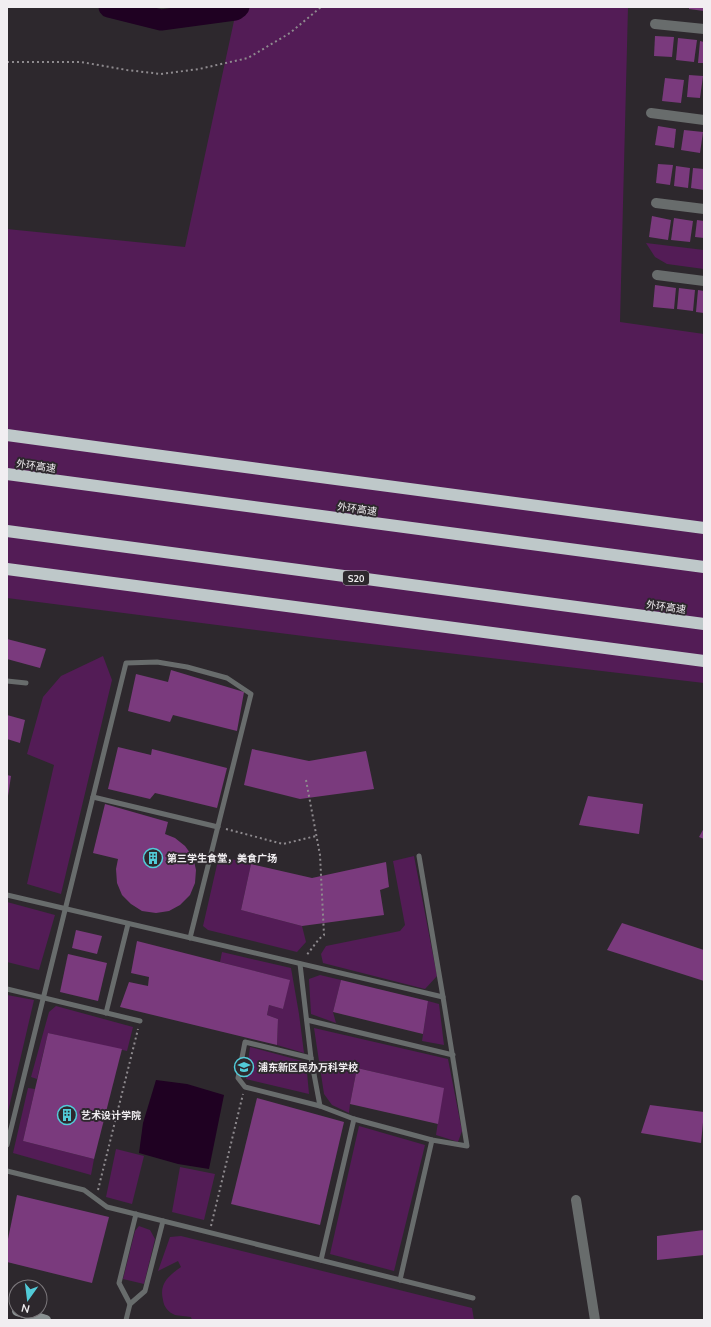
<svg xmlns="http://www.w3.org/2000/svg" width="711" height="1327" viewBox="0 0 711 1327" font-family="Mulish,'Noto Sans SC',sans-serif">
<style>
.green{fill:#531c56}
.water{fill:#1f0122}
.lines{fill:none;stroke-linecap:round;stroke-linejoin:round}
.river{stroke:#1f0122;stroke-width:21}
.building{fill:#7a3a7d}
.path{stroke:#8e8a8e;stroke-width:2;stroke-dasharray:2 3;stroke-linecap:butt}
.lane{stroke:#686c6c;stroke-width:5}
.street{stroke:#686c6c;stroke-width:10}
.secondary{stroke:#8a9192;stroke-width:10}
.highway{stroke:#bec8c9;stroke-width:12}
.labels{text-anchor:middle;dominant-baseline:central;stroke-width:4;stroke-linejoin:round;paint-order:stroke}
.shield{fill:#2d282d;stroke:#b6b3b6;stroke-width:1}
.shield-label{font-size:9px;font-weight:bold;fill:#f1eef1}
.street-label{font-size:10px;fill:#f1eef1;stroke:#2d282d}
.poi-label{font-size:10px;font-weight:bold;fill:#f1eef1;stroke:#2d282d;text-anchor:start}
</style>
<rect width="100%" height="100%" fill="#2d282d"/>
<g class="green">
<polygon points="237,7 628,7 620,322 704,334 704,683 319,638 7,598 7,229 185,247"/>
<polygon points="646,243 704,250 704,269 667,264 655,257"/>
<polygon points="103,656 112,680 61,894 27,884 54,765 27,754 43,697 61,676"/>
<polygon points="219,856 251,864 241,910 302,926 306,942 297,952 208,930 203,926"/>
<polygon points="414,856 437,976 425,989 323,963 321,954 326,946 400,931 405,925 393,861"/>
<polygon points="7,902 55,915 39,970 7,962"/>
<polygon points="222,952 291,968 299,1014 304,1053 277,1045 278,1019 267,1015 269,1005 283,1009 289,980 220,962"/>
<polygon points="320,975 341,980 333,1012 336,1023 311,1014 309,979"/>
<polygon points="7,995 34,1000 7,1116"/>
<polygon points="428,1001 439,1004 444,1045 422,1041"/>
<polygon points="56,1006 133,1027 127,1051 48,1033 37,1079 31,1077 49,1012"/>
<polygon points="314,1028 448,1059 462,1131 458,1142 436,1135 443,1088 357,1068 350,1104 349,1113 332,1105 324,1094"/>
<polygon points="250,1047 306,1062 309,1094 246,1079"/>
<polygon points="28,1088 35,1089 23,1141 94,1159 91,1175 13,1153"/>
<polygon points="359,1126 425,1145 394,1271 330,1254"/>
<polygon points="116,1149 144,1156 132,1204 106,1197"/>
<polygon points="180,1167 215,1174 204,1220 172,1212"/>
<polygon points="139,1226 150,1230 155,1239 144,1284 123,1279 135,1231"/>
<path d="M181,1236L472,1308L474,1320H192L191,1317C186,1316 179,1316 175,1315C168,1312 164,1307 163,1300C159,1284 168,1276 181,1267L178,1261L158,1271L170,1237Z"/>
</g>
<polygon class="water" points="156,1080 187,1084 224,1095 209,1169 178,1164 139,1153 143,1123"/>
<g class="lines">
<polyline class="river" points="109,7 161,20 235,10 239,7"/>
</g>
<g class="building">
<polygon points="689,7 704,7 704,11 689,9"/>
<polygon points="655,36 674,37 672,57 654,56"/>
<polygon points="678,38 697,40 694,62 676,60"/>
<polygon points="700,41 704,42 704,63 698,63"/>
<polygon points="689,75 703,76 700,98 687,97"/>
<polygon points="665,78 684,80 681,103 662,101"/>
<polygon points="658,126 676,129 674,148 655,145"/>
<polygon points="684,130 703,132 700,153 681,150"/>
<polygon points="658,164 673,165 670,185 656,183"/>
<polygon points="676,166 690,168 688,188 674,186"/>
<polygon points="693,168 704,169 704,190 691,188"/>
<polygon points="652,216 671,220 668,240 649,237"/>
<polygon points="674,218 693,221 690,242 671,240"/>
<polygon points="697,220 704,221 704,238 695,237"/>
<polygon points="655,285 676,288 674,309 653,307"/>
<polygon points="679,288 695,290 693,311 677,309"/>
<polygon points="698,290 704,291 704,313 696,312"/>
<polygon points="7,639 46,649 40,668 7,659"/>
<polygon points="171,670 244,692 237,731 173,715 170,722 128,711 136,674 168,682"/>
<polygon points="7,715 25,720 20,743 7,739"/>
<polygon points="118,747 151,755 152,749 227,768 217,808 155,793 150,799 108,789"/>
<polygon points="252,749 309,761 366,751 374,789 300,799 244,785"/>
<polygon points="7,775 11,776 8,796 7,795"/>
<polygon points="588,796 643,804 639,834 579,825"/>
<polygon points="105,804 168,822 165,834 175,838 185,846 193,857 196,870 195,883 190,895 180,905 169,911 156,913 142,911 131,904 122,895 117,883 116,869 118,859 93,853"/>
<polygon points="704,828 704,839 699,837"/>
<polygon points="386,862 389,887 380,890 384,915 302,926 241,910 251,864 312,878"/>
<polygon points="622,923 704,950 704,981 607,950"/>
<polygon points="76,930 102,936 97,954 72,948"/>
<polygon points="137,941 290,980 283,1009 269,1005 267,1015 278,1019 277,1045 120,1007 129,982 148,986 149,977 131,973"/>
<polygon points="68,954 107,963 98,1001 60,992"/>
<polygon points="341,980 428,1001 423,1034 333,1012"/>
<polygon points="48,1033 122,1049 94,1159 23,1141"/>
<polygon points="357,1068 444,1088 438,1124 350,1104"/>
<polygon points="257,1098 344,1122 320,1225 231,1204"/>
<polygon points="650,1105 704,1112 701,1143 641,1133"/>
<polygon points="17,1195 109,1217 92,1283 7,1262 7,1244"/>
<polygon points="704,1230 704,1255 657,1260 657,1236"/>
</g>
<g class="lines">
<g class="path">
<polyline points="7,62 81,62 127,70 161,74 199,69 248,58 290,33 321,7"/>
<polyline points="306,780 320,855 324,935 319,939 306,956"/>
<polyline points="226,829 283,844 316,836"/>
<polyline points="98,1190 138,1029"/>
<polyline points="211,1226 243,1094"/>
</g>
<g class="lane">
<polyline points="7,681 26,683"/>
<polyline points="93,797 218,827"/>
<polyline points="7,895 443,997"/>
<polyline points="300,964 311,1058 320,1106"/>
<polyline points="7,989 140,1021"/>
<polyline points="106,1013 128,924"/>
<polyline points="307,1020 453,1055"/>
<polyline points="311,1058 245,1042 238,1078 245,1087 320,1106 354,1119 432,1140 467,1146 443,997 419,856"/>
<polyline points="7,1145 126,663 157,662 187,667 227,678 251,694 190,938"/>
<polyline points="7,1171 84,1190 107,1207 473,1298"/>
<polyline points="321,1260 354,1119"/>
<polyline points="400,1280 432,1140"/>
<polyline points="130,1304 119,1283 136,1214"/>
<polyline points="126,1320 130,1304 145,1291 163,1221"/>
</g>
<g class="street">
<polyline points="655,24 704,29"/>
<polyline points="651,113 704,120"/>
<polyline points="656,203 704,209"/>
<polyline points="657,275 704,281"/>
<polyline points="576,1200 595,1320"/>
</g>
<polyline class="secondary" points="17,1311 46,1320"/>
<g class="highway">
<polyline points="7,435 132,452 704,528"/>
<polyline points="7,474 704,567"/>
<polyline points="7,531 704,624"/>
<polyline points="7,569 704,661"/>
</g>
</g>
<defs>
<symbol id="building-ring" viewBox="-11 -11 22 22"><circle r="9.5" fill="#2d282d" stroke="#52cbd8" stroke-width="1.5"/><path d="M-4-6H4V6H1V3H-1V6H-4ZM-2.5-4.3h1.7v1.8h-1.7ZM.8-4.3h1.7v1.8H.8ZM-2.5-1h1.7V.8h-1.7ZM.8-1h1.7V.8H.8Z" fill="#52cbd8"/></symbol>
<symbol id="school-ring" viewBox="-11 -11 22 22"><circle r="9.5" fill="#2d282d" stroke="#52cbd8" stroke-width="1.5"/><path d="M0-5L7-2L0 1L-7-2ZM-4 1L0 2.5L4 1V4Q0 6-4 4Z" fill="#52cbd8"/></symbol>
</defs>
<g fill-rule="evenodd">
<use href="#building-ring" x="142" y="847" width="22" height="22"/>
<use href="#school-ring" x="233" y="1056" width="22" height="22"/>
<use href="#building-ring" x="56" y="1104" width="22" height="22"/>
</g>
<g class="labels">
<rect class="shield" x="343" y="571" width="26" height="14" rx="3"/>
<g class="shield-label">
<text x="356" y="578">S20</text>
</g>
<g class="street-label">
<text transform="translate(36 466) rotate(8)">外环高速</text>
<text transform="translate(357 509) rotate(8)">外环高速</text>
<text transform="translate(666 607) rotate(8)">外环高速</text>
</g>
<g class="poi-label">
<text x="167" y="858">第三学生食堂，美食广场</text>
<text x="258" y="1067">浦东新区民办万科学校</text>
<text x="81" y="1115">艺术设计学院</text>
</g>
</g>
<rect width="711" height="1327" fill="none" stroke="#f1eef1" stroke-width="16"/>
<g transform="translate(28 1299) rotate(194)"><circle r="19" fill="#2d282d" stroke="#7b777b"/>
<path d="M0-3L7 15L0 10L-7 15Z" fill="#52cbd8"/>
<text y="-6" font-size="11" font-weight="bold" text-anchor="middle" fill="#f1eef1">N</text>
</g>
</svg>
